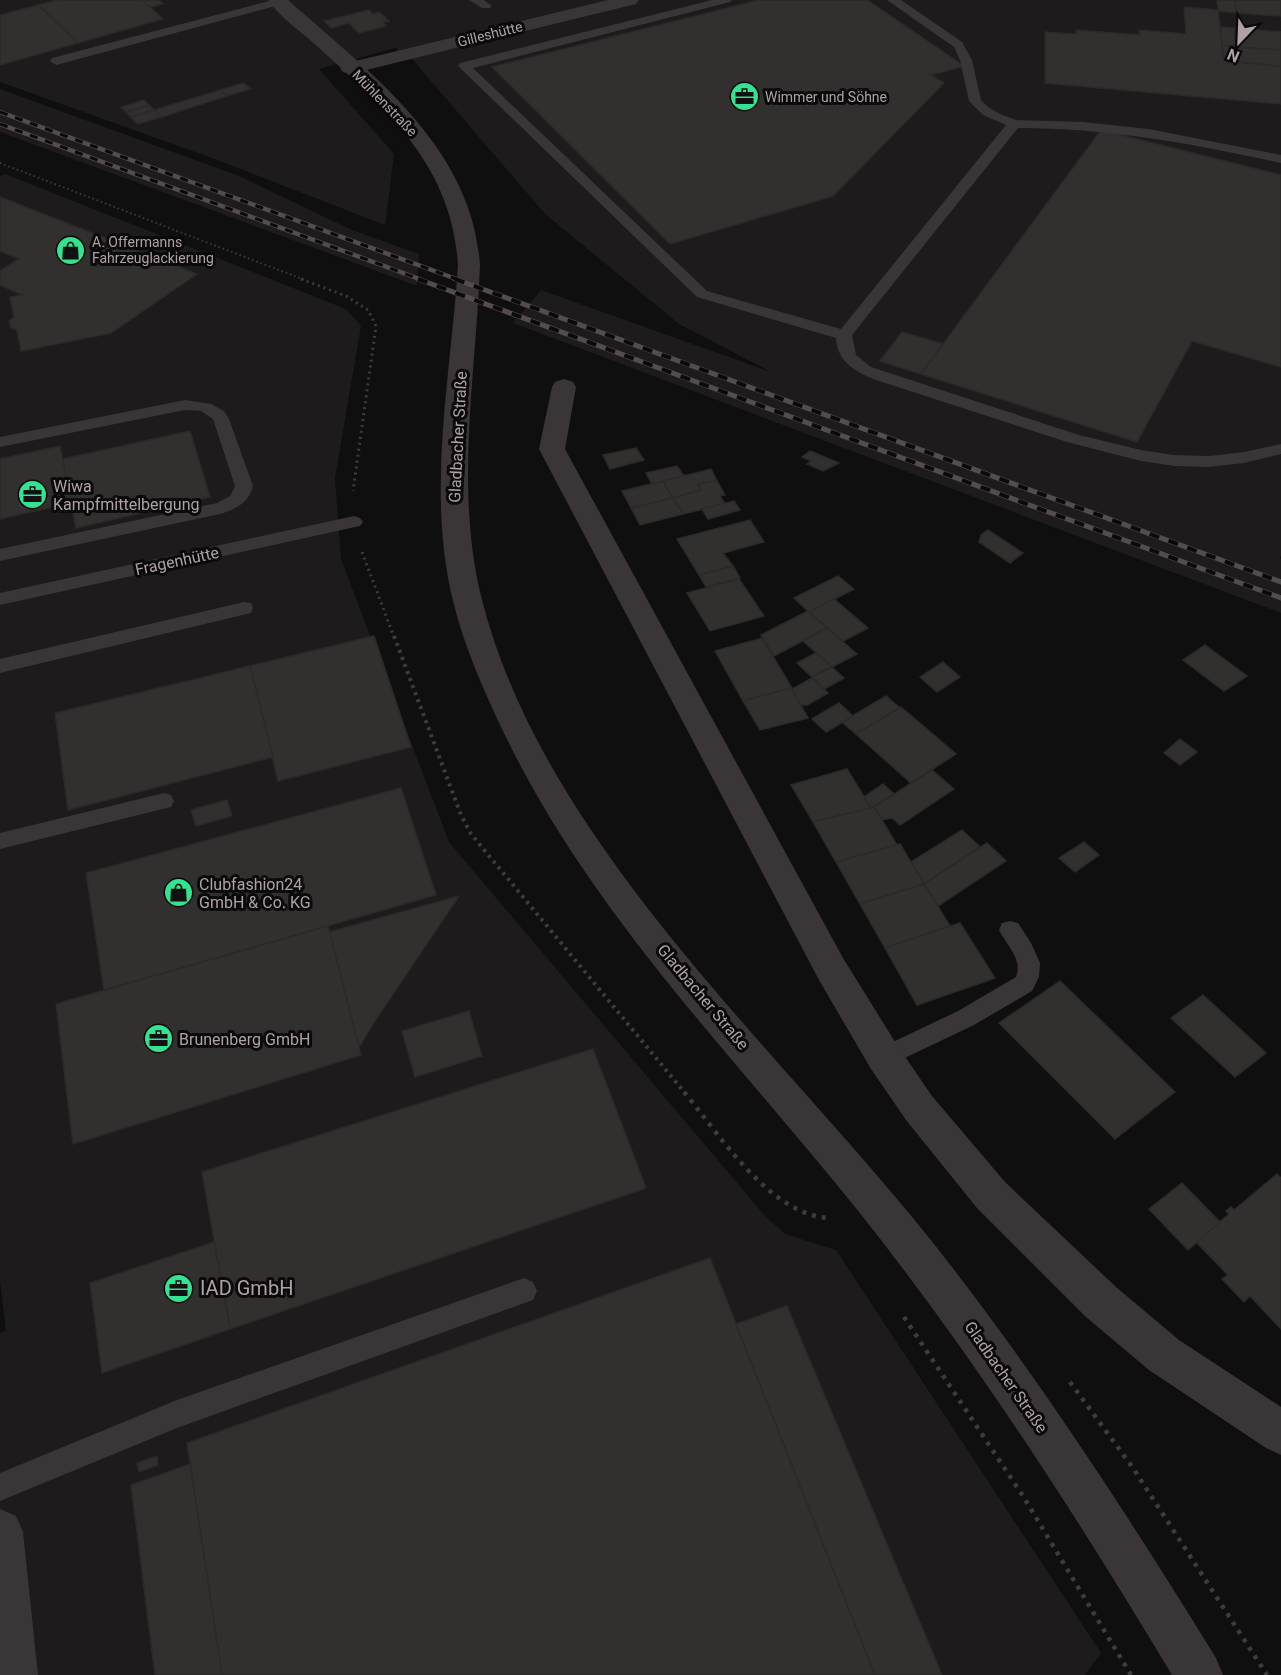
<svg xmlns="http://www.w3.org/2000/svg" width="1281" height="1675" viewBox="0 0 1281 1675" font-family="Roboto,sans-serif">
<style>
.built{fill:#1d1b1b}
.building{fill:#322f2f;stroke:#2c2929;stroke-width:1.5}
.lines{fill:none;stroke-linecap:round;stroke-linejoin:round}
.path-far3{stroke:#413a3d;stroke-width:2;stroke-dasharray:1.5 3;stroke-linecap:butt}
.path-far2{stroke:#413a3d;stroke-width:3;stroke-dasharray:2 4;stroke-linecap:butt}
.path-far1{stroke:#413a3d;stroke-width:4;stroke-dasharray:3 4.5;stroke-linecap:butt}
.path{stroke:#413a3d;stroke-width:4.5;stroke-dasharray:4 6;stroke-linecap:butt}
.service{fill:#3a3537;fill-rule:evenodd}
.minor{fill:#3a3537;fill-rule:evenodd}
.tertiary{fill:#3a3537;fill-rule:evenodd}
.rail-far1-casing{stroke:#544c50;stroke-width:4.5}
.rail-casing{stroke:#544c50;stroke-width:5}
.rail-far1{stroke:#0b0a0a;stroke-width:3;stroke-dasharray:8;stroke-linecap:butt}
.rail{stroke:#0b0a0a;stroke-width:4;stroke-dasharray:10;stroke-linecap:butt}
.labels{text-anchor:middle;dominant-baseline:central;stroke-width:6;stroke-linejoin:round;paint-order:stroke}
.far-street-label{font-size:14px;fill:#b0a1a8;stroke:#0b0a0a}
.far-poi-label{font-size:14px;fill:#b0a1a8;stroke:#0b0a0a;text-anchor:start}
.street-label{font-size:16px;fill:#b0a1a8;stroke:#0b0a0a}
.poi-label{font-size:16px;fill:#b0a1a8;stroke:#0b0a0a;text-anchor:start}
.near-poi-label{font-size:20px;fill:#b0a1a8;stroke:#0b0a0a;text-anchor:start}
</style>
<rect width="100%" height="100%" fill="#100f0f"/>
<g class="built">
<polygon points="0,0 1281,0 1281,556 1279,558 1281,559 1281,613 513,323 541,290 771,372 679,324 545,214 413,60 395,48 319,69 394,154 385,225 212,158 0,82"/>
<polygon points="0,89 239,176 352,230 419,254 417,286 0,132"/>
<polygon points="5,174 346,309 361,326 335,478 341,559 449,842 766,1217 785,1234 836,1250 1101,1653 1085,1675 0,1675 0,1333 6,1330 0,1281 0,176"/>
</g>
<g class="building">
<polygon points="57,0 142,0 163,19 78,43 38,5"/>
<polygon points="142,0 159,0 163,4 150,7"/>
<polygon points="759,0 867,0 964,66 931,75 944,83 833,196 670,244 492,67"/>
<polygon points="1217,0 1235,0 1237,13 1218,11"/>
<polygon points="1235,0 1281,0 1281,16 1237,13"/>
<polygon points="38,5 78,43 0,65 0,15"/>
<polygon points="1184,7 1218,10 1224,61 1281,66 1281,104 1045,83 1045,32 1076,34 1076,30 1140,35 1139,30 1186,34"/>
<polygon points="369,10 373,14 379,12 389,21 383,22 386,26 359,33 349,23 331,28 324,21"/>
<polygon points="1220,27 1234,28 1236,47 1222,45"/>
<polygon points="1234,28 1281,32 1281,50 1236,47"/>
<polygon points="1222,45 1236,47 1239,62 1224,61"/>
<polygon points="1236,47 1281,50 1281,66 1239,62"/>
<polygon points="243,83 251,89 227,96 220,90"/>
<polygon points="220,90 227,96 162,117 154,110"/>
<polygon points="144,100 149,105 126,112 121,107"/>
<polygon points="149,105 154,110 131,117 126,112"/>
<polygon points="154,110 162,117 138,124 131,117"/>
<polygon points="1101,130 1281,175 1281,367 1192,341 1137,442 921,374"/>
<polygon points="0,197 197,274 111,333 21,351 17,330 11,328 9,321 14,317 10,297 22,295 0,285 0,271 19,259 0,251"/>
<polygon points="902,332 943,344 921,374 880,361"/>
<polygon points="190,431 210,497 76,528 62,459"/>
<polygon points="60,446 71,503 0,519 0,459"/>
<polygon points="636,448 644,460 610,469 603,455"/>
<polygon points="810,451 839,463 823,471 807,464 811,461 802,457"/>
<polygon points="677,466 684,476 652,484 646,473"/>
<polygon points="711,469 717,481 698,484 701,490 673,498 663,481"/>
<polygon points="663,481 673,498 631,508 622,491"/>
<polygon points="717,481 725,495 720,496 725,504 683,514 673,498 701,490 698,484"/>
<polygon points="673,498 683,514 640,525 631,508"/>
<polygon points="734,501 740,510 708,519 702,509"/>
<polygon points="750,520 764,542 723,553 733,566 699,575 677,539"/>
<polygon points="988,530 1023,553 1010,563 979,542 981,535"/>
<polygon points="733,566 740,578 706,587 699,575"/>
<polygon points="838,576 854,589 809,612 794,598"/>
<polygon points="739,579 764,616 710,631 687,593"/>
<polygon points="834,599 868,628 843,641 809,612"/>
<polygon points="808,611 827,628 774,656 761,635"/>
<polygon points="827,628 857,654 832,667 803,641"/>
<polygon points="374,636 411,747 278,781 250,666"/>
<polygon points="762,638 792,688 743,701 715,651"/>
<polygon points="1205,645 1247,676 1224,691 1183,660"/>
<polygon points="816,653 832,667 812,677 797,663"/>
<polygon points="943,662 960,677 937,692 920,677"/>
<polygon points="250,666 273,757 68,810 55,713"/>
<polygon points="832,667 844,678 824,689 812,677"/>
<polygon points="812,678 828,693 807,705 801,705 792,689"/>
<polygon points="791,688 808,718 760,730 743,701"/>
<polygon points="886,696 900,708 856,734 842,722"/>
<polygon points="839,703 853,716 826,732 812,719"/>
<polygon points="901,707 956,754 911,783 856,734"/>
<polygon points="1180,739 1197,752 1180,765 1164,753"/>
<polygon points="847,769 871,808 813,822 791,785"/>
<polygon points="932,770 954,789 900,825 892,818 882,820 874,807"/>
<polygon points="883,784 894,794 871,808 864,797"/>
<polygon points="401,788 436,895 104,990 86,873"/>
<polygon points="227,800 232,816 196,826 191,810"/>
<polygon points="874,807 897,845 836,862 813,822"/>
<polygon points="962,830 980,847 924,884 911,862"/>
<polygon points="1084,842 1099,855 1075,872 1059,858"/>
<polygon points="987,843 1006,861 938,906 924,884"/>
<polygon points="900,844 924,884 860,904 836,862"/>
<polygon points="924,884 950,926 885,948 860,904"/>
<polygon points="459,896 375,1021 359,1047 329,932"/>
<polygon points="960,923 995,978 917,1005 885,948"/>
<polygon points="328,926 361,1055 73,1144 56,1004"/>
<polygon points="1060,981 1175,1092 1115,1139 999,1023"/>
<polygon points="1203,995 1266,1053 1235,1077 1171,1018"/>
<polygon points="469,1011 482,1056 415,1077 402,1031"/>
<polygon points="593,1049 646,1188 230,1329 202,1172"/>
<polygon points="1277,1174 1281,1178 1281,1329 1250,1296 1244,1302 1222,1279 1228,1275 1196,1242 1229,1214 1226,1211 1231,1207 1234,1210"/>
<polygon points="1182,1183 1220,1222 1188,1250 1149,1209"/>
<polygon points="214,1242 230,1329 102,1373 90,1283"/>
<polygon points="710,1258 875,1675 222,1675 187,1443"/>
<polygon points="787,1306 942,1675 875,1675 736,1324"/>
<polygon points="157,1456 158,1465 139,1472 137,1463"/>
<polygon points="190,1464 222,1675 155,1675 131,1485"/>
</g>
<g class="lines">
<polyline class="path-far3" points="0,163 305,280"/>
<g class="path-far2">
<polyline points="301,279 346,296 368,310 376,326 353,491"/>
<polyline points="362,552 394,637"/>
</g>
<polyline class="path-far1" points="394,636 461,815 471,834 685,1093"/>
<g class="path">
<path d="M684,1092C720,1135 771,1217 831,1218"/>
<polyline points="904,1317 1023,1496 1131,1675"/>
<polyline points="1070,1382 1133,1468 1267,1675"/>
</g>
<g class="service">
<polygon points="273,0 285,2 283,4 60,64 56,65 50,61 52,58"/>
<polygon points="469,0 484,0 492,6 490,8 482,8"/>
<path d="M712,0H732L730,2L473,68L707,291L841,329L1006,125L983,115L969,101L960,60L954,47L887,0H901L962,42L972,60L981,100L988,107L1000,114L1016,120L1083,122L1149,129L1281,155V163C1194,144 1107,128 1018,128L852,335L856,355L871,367L1079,435L1141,450L1174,455L1209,456L1244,452L1281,444V454L1244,463L1209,467L1174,466L1141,461L1067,442L876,380C856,372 837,362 836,338L697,297L458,66L460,63Z"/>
<path d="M185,400L211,404L224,411L229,419L253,486C249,503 236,509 220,514L0,561V549L217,503L230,496L235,486L213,419L201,411L185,410L0,447V437Z"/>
<polygon points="354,516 360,518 363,522 360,526 0,605 0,593"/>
<polygon points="244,602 251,603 253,608 251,613 0,673 0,659"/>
<polygon points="164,793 171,795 174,801 171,807 0,849 0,833"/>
<path d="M1010,921L1018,923L1031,943L1040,963L1039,977L1032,991L974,1025L892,1064L884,1067L876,1064L872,1057L876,1050L958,1011L1016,977C1023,959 1007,946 999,930L1002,923Z"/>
<polygon points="524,1278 533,1282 537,1291 533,1300 177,1428 0,1501 0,1473 177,1400"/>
</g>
<g class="minor">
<polygon points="608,0 639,0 636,4 350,74 343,72 340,68 343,64"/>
<polygon points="564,379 573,382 576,387 565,449 843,958 897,1045 932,1096 1005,1182 1116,1287 1179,1340 1281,1407 1281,1455 1266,1448 1149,1370 1086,1317 977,1208 906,1120 871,1069 819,980 539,449 552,387 555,382"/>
<polygon points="0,1509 16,1516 23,1532 38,1675 0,1675"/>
</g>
<path class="tertiary" d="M268,0H288C370,73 472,146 480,265C476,376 454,490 482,600C544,843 777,1047 930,1239C1035,1371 1127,1514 1216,1658L1223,1675H1172C1076,1515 975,1358 859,1212C734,1056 590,913 503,731C483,689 464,646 453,601C426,491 451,376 458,265C452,165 387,110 318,47C302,32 280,18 268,0Z"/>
<defs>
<g id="rail-far1">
<polyline points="0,112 459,280"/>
<polyline points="0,124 422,280"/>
</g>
<g id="rail">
<polyline points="418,279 1281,598"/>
<polyline points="455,279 1281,582"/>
</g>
</defs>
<use href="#rail-far1" class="rail-far1-casing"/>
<use href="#rail" class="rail-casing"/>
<use href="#rail-far1" class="rail-far1"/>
<use href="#rail" class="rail"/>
</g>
<defs>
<symbol id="office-disc" viewBox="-11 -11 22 22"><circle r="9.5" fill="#34e391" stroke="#0b0a0a"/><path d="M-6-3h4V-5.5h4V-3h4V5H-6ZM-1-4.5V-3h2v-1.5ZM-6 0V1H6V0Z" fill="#111"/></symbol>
<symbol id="shop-disc" viewBox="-11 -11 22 22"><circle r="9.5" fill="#34e391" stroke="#0b0a0a"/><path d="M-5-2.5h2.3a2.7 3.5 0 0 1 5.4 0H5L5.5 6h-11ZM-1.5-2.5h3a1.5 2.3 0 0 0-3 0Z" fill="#111"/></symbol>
</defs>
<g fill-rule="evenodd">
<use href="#office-disc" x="728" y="80" width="33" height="33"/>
<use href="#shop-disc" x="54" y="234" width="33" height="33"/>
<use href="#office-disc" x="16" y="478" width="33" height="33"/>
<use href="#shop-disc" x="162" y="876" width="33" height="33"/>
<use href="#office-disc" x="142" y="1022" width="33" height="33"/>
<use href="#office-disc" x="162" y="1272" width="33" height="33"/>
</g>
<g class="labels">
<g class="far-street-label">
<text transform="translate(490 34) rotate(-14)">Gilleshütte</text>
<text transform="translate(385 103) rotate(46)">Mühlenstraße</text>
</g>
<g class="far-poi-label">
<text x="765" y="97">Wimmer und Söhne</text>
<text x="92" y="242">A. Offermanns<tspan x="92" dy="16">Fahrzeuglackierung</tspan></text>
</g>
<g class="street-label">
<text transform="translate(458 437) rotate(-87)">Gladbacher Straße</text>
<text transform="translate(177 561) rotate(-12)">Fragenhütte</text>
<text transform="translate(703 997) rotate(50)">Gladbacher Straße</text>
<text transform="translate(1006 1377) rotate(55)">Gladbacher Straße</text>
</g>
<g class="poi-label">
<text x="53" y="486">Wiwa<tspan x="53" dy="18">Kampfmittelbergung</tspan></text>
<text x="199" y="884">Clubfashion24<tspan x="199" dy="18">GmbH &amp; Co. KG</tspan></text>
<text x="179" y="1039">Brunenberg GmbH</text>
</g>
<g class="near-poi-label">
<text x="200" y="1288">IAD GmbH</text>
</g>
</g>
<g transform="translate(1239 42) rotate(203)" stroke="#0b0a0a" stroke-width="4.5" paint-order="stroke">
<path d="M0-4.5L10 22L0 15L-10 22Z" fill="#b0a1a8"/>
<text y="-9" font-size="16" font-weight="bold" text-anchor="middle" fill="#b0a1a8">N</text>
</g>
</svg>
